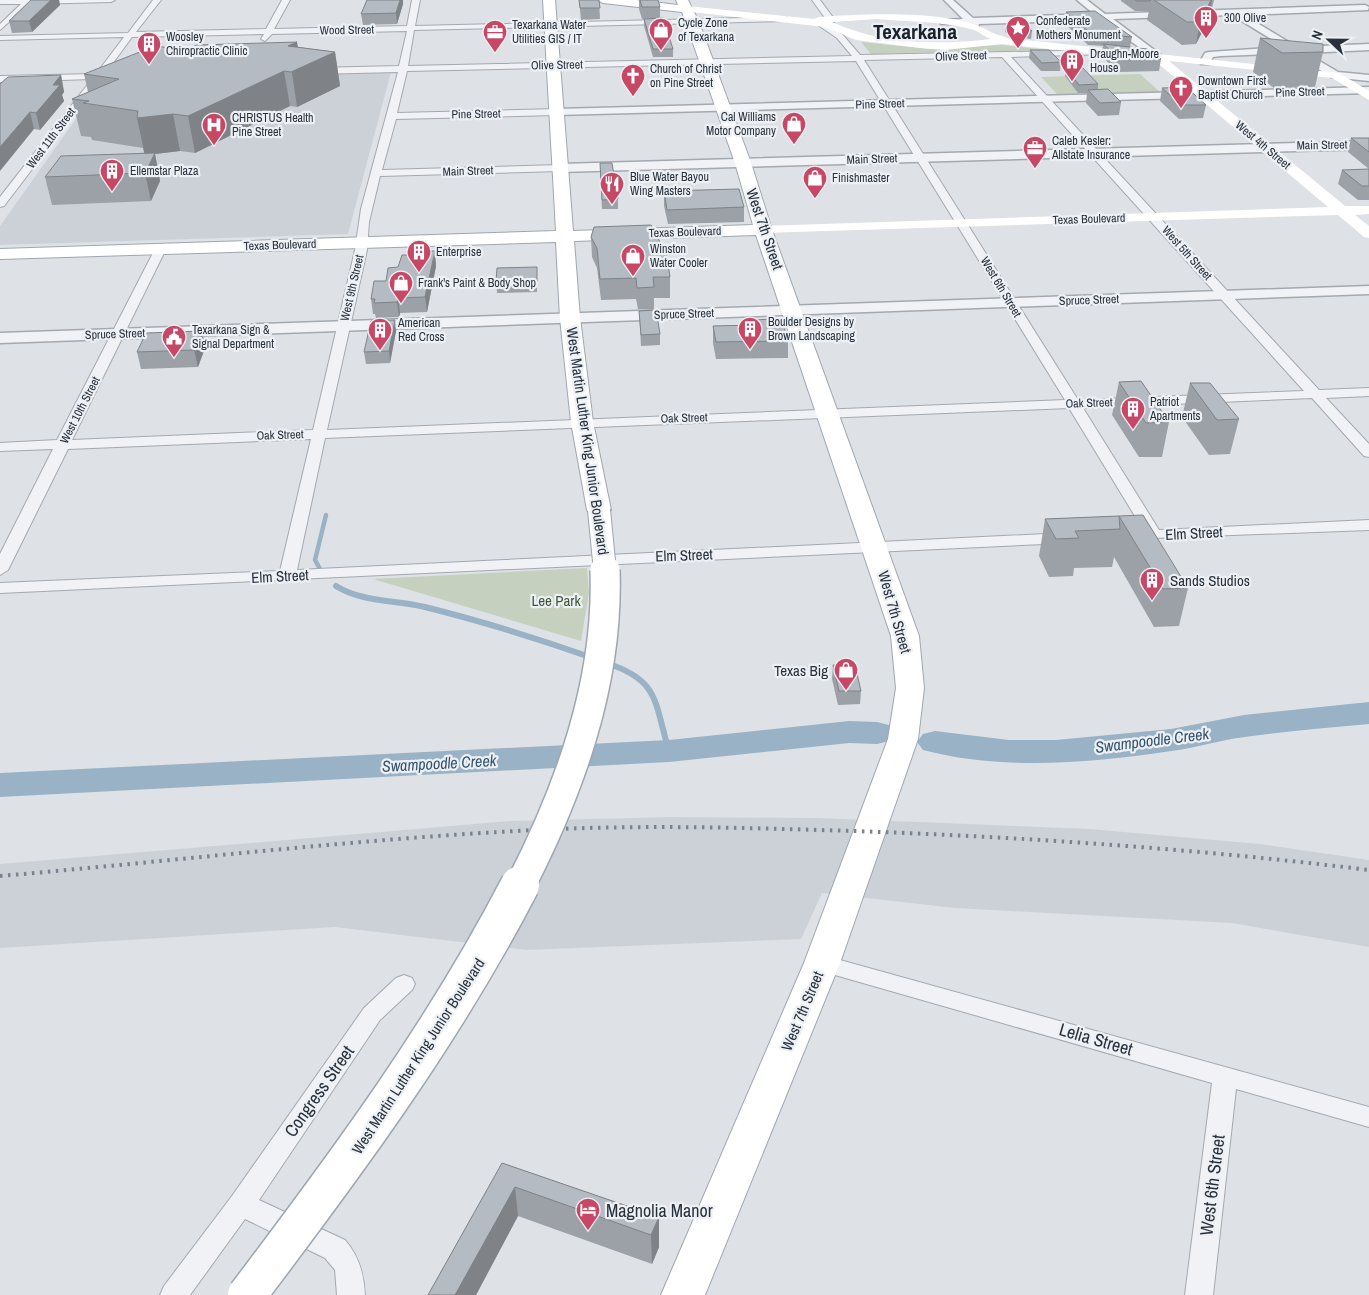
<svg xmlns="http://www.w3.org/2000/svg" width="1369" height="1295" viewBox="0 0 1369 1295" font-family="'Archivo Narrow',sans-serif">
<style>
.built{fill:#ccd1d8}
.green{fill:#c5d0bf}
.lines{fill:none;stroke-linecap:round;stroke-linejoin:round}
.stream-far1{stroke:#9ab2c5;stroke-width:4.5}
.stream{stroke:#9ab2c5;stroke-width:6}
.river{fill:#9ab2c5;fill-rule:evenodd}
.minor-casing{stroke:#a4a9b0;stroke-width:2}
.tertiary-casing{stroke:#a4a9b0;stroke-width:3}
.primary-casing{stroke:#9ea7b1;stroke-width:2}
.minor{fill:#f0f2f5;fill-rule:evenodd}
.tertiary{fill:#f0f2f5;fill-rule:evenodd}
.secondary{fill:#fff;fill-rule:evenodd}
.primary{fill:#fff;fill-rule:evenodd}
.rail{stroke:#78838f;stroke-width:4;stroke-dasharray:2.5 5.5;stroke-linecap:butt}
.primary-bridge-far2-casing{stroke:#9ea7b1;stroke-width:24;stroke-linecap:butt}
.primary-bridge-far1-casing{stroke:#9ea7b1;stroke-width:32;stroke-linecap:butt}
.primary-bridge-casing{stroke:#9ea7b1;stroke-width:41;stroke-linecap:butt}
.primary-bridge-far2{stroke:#fff;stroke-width:22}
.primary-bridge-far1{stroke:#fff;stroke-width:29}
.primary-bridge{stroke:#fff;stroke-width:38}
.wall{fill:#9ca1a8}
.shaded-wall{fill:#7f8388}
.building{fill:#b5bbc3;stroke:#7f8388}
.labels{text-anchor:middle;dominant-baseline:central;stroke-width:4.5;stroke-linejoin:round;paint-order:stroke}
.far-poi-label{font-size:12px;fill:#28313c;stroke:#edf0f4;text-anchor:start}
.far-street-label{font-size:12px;fill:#28313c;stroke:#edf0f4}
.street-label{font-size:15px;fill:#28313c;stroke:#edf0f4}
.poi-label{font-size:15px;fill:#28313c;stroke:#edf0f4;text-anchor:start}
.park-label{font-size:15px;fill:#3f5736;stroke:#edf0f4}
.water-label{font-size:16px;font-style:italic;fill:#34536e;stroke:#edf0f4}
.near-street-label{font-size:18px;fill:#28313c;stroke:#edf0f4}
.near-poi-label{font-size:18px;fill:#28313c;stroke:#edf0f4;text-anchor:start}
.far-town-label{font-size:21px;font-weight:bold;fill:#1a222d;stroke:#edf0f4}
</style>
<rect width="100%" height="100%" fill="#dee2e6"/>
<g class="built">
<polygon points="391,72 348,234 0,245 0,226 105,78"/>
<polygon points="671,817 817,818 1090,829 1260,844 1369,860 1369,947 1232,923 955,908 822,893 801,939 526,950 335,927 0,948 0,864 511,821"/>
</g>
<g class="green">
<polygon points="861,42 930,49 1002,45 1050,50 975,52 977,51 871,54"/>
<polygon points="1140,74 1160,92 1057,94 1041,77"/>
<polygon points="587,568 589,593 581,641 373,579"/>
</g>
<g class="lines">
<polyline class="stream-far1" points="320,569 315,560 326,515"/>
<g class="stream">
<path d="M336,586C361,602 396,600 425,607C481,621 536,638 590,657"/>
<path d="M606,663C660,680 654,702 669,751"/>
</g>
<g class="river">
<path d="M1369,702V724C1328,728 1286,731 1245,737C1220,740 1196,748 1171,751C1090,763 1002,771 923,750L917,742L923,734L935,731L1009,740H1056L1171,729L1244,715Z"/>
<polygon points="849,721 877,722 889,725 894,733 889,741 877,744 849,743 669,762 0,797 0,773 669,740"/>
</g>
<defs>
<g id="minor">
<polygon points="0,0 115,0 111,2 29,4 0,30 0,24 21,4 0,4"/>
<path d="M153,0H161L136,32L266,29L282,0H290L274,29L407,26L412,0H420L415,26L786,17L790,19L786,21L414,30L408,66L852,56L837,38L818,25L817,23L821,21L843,35L860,55L1111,50L1112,52L1108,54L1011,57L1319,390L1369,388V396L1326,398L1369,444V457L1364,456L1312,398L1083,408L1159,530L1369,520V530L1126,539L1124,536L1126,533L1144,531L1069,408L325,438L297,570L1066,533L1074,538L1066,543L0,593V583L280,571L311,439L68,449L8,570L0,575V554L53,449L0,451V443L57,440L156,247L160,246L166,249L72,440L313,430L355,250L361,209L398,72L314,74L310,71L314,68L399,66L407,31L272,34L265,41L261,39L264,34L132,37L105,74H111V78L101,79L4,206L0,207V197L92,79L0,82V76L96,74L124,37L0,40V36L128,33ZM1002,57L1304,391L1078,400L864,60ZM856,61L1065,400L327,430L367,250L369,222L380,176L560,171L565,168L560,165L382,170L396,119L557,115L562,112L557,109L397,113L407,71Z"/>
<polygon points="812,0 820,0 835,20 834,22 828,22"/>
<polygon points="822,955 1369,1107 1369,1127 1236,1089 1213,1295 1185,1295 1212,1083 814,969 811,963 814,957"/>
<path d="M404,975L412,978L415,984L412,990L380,1020L259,1200L345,1240C359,1256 364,1274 365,1295H337L335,1270L325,1258L245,1219L190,1295H160L164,1286L232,1196L364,1008L396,978Z"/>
</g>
<g id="tertiary">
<polygon points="944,0 953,0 973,18 1094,14 1077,0 1087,0 1105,14 1365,5 1369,7 1368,10 1244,15 1297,47 1369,44 1369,50 1306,53 1338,72 1369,75 1369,81 1331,77 1293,53 1221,56 1213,57 1209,64 1201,64 1200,62 1205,53 1209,52 1284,47 1232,15 1113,19 1161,55 1161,59 1157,60 1101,20 979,24 978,27 975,28 968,24 941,24 941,20 963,19"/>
<polygon points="1369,87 1369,93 557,115 551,112 557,109"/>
<polygon points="1369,141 1369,149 560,172 554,168 560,164"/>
<polygon points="1369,286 1369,294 0,343 0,333"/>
</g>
<polygon id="primary" points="543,0 555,0 573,231 753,225 735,163 682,12 603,3 597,0 636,0 678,5 676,0 688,0 699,22 751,163 772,230 919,636 924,688 918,739 840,963 705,1295 661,1295 804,963 888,739 896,688 891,636 756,235 574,241 580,318 593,422 611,510 608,515 599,517 590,515 587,510 571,422 560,318 556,242 0,259 0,249 556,231"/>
</defs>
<use href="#minor" class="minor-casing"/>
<use href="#tertiary" class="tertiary-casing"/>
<use href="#primary" class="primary-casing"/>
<use href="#minor" class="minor"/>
<use href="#tertiary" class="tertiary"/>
<path class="secondary" d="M687,6L814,19L819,17C863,14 952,9 989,31C995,35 1002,35 1007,38L1339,73L1369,91V100L1332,78L1169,61L1345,206H1369V214L1355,215L1369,226V238L1364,237L1338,215L758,233L756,230L763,226L1328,207L1154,60L1002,44L945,50L920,48L856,40L825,27L683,11V7ZM877,19C908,22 944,21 974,30C980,32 984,37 991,39C937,45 882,45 832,22Z"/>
<use href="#primary" class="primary"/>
<path class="rail" d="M0,876C186,860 371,837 557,829C656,825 754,828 853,831C1026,837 1198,849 1369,870"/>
<defs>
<polyline id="primary-bridge-far2" points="599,510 605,571"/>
<path id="primary-bridge-far1" d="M520,886C570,789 609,681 605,570"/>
<path id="primary-bridge" d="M247,1295C347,1163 444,1032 520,885"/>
</defs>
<use href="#primary-bridge-far2" class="primary-bridge-far2-casing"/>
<use href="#primary-bridge-far1" class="primary-bridge-far1-casing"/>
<use href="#primary-bridge" class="primary-bridge-casing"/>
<use href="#primary-bridge-far2" class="primary-bridge-far2"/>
<use href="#primary-bridge-far1" class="primary-bridge-far1"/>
<use href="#primary-bridge" class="primary-bridge"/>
</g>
<g class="wall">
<polygon points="31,0 59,0 60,5 32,32 12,33 9,21"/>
<polygon points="367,0 403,0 403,4 397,24 363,25 361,14"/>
<polygon points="579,0 599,0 600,19 581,20"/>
<polygon points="639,0 656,0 660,7 660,18 642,19 639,9"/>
<polygon points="1121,0 1214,0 1212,8 1211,8 1209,18 1196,44 1182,45 1147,20 1149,11 1135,11 1121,1"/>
<polygon points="1066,12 1132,37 1130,47 1161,59 1159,71 1119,72 1101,56 1103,46 1088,45 1064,23"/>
<polygon points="644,19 673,49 673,57 653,57 644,26"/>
<polygon points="1006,24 1032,31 1031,39 1010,36 1005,32"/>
<polygon points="1260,38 1323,52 1315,87 1274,88 1253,72"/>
<polygon points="297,42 298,47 335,52 340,86 297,107 290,106 195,153 180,151 155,154 160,181 151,201 52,205 45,177 144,153 143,148 92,140 91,137 81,136 72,99 88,92 84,74 170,48"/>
<polygon points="1030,50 1061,62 1060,71 1041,71 1029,58"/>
<polygon points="1066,68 1098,84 1098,89 1121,102 1119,115 1098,116 1086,103 1087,93 1078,93 1065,76"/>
<polygon points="61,75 64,92 62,95 64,101 40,130 34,129 0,84"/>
<polygon points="1162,88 1206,105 1203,118 1179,119 1160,101"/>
<polygon points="1351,138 1369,138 1369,169 1348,152"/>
<polygon points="1369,169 1369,200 1358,200 1338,184 1342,170"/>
<polygon points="600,173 618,199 618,209 602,209"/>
<polygon points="664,191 744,207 744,222 668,224 664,206"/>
<polygon points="591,237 662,246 670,277 670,298 654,298 654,309 638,309 636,299 601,300 597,268 592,257"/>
<polygon points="436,266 427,312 400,313 399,317 376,318 375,314 373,314 371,299 386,281"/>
<polygon points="537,277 537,292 497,293 496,282"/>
<polygon points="639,311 660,334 660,345 641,346"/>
<polygon points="755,320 772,324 788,341 788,358 716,359 713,343 713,326 755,325"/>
<polygon points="202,331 205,348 198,367 141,369 137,352"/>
<polygon points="396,331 390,363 366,364 364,352"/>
<polygon points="1119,382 1169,422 1162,457 1139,457 1112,415"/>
<polygon points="1190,383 1239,419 1230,454 1209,455 1182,417"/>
<polygon points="1119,516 1188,588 1179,626 1154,627 1114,557 1112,567 1074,568 1073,576 1049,577 1039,556 1045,519"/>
<polygon points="833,665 861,691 860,704 838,705 832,679"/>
<polygon points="502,1163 659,1217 659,1247 652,1264 518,1216 476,1295 428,1295"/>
</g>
<g class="shaded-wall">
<polygon points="51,0 59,0 60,5 32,32 29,21"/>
<polygon points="400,0 403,0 403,4 397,24 396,13"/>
<polygon points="1211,0 1212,0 1209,18 1196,44 1200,22"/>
<polygon points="297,42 300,68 335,52 340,86 297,107 288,46"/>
<polygon points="284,71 290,106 195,153 188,116"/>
<polygon points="61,75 64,92 62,95 64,101 40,130 36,113 53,85"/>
<polygon points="30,112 34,129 0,171 0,147"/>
<polygon points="173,114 180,151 155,154 160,181 151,201 145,173 145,156 137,118"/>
<polygon points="435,251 436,266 427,312 425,297"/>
<polygon points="398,298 400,313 399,317 397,302"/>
<polygon points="395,320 396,331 390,363 389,351"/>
<polygon points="202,331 205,348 198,367 194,350"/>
<polygon points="515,1187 518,1216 476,1295 455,1295"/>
<polygon points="659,1217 659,1247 652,1264 651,1235"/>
</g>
<g class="building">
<polygon points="31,0 51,0 29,21 9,21"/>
<polygon points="367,0 400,0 396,13 361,14"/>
<polygon points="579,0 599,0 600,8 580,8"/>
<polygon points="640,0 658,0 660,7 642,7"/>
<polygon points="1135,0 1151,0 1150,1 1137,1"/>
<polygon points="1154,0 1211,0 1200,22 1187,22"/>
<polygon points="1095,11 1132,37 1090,33 1066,12"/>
<polygon points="663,18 673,49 653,49 644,19"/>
<polygon points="1025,23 1032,31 1011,29 1006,24"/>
<polygon points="1260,38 1323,44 1323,52 1282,53"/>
<polygon points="297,42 288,46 335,52 291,72 284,71 188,116 173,114 137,118 138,111 83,103 89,101 72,99 119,79 84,74 155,46 170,48 190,48 197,45"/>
<polygon points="1103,44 1147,49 1161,59 1121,60"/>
<polygon points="1030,50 1049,50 1061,62 1042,63"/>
<polygon points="1082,67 1098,84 1079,85 1066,68"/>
<polygon points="61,75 53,85 60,85 36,113 30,112 0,147 0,84 8,77"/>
<polygon points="1186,87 1206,105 1181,105 1162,88"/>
<polygon points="1108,89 1121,102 1100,103 1088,90"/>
<polygon points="1351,138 1369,138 1369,152"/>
<polygon points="155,153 145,173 45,177 61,156"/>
<polygon points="600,163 612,163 618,199 602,200"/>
<polygon points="1369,169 1369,186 1362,186 1342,170"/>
<polygon points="739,189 744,207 667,210 664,191"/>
<polygon points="651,225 662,246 665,245 670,277 653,277 654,287 637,288 636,278 600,279 597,248 591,237 594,227"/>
<polygon points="415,251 435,251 425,297 398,298 397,302 374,303 375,299 371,299 374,281 386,281 388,268 398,267 402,255 414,255"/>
<polygon points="537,267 537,281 496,282 497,268"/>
<polygon points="656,310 660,334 641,335 639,311"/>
<polygon points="770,319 772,324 783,324 788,341 716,342 713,326 756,325 755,320"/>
<polygon points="395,320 389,351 364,352 371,321"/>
<polygon points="202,331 194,350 137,352 146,333"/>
<polygon points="1141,381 1169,422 1146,423 1119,382"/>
<polygon points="1190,383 1210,383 1239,419 1217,420"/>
<polygon points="1143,515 1188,588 1163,589 1119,516"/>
<polygon points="1119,516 1120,529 1075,531 1079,538 1056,539 1045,519"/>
<polygon points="833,665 855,665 861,691 839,691"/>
<polygon points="502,1163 659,1217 651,1235 515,1187 455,1295 428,1295"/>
</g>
<defs>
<symbol id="building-pin" viewBox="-11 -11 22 30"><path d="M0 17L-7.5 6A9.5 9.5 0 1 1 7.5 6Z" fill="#c64865" stroke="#edf0f4"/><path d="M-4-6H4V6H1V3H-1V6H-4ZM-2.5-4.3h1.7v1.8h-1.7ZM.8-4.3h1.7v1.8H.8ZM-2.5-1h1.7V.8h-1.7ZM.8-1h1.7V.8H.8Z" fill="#fff"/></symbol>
<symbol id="sight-pin" viewBox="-11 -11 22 30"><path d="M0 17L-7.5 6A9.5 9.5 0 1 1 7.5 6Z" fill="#c64865" stroke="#edf0f4"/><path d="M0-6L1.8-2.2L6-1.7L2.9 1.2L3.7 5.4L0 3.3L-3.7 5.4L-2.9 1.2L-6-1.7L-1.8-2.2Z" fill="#fff"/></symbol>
<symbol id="shop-pin" viewBox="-11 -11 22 30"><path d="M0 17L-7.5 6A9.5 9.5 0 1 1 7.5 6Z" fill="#c64865" stroke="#edf0f4"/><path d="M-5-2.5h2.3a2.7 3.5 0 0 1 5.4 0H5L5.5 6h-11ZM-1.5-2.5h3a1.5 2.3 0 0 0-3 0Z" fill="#fff"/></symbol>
<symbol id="office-pin" viewBox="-11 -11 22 30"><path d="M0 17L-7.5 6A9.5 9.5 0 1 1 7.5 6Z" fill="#c64865" stroke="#edf0f4"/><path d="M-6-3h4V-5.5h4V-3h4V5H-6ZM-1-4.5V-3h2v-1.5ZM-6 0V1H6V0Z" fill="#fff"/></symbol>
<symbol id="church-pin" viewBox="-11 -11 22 30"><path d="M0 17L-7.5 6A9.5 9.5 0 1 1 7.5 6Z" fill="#c64865" stroke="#edf0f4"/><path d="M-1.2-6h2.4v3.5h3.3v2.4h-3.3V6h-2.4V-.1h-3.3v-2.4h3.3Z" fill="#fff"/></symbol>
<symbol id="hospital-pin" viewBox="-11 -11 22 30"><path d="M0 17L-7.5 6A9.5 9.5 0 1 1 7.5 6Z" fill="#c64865" stroke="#edf0f4"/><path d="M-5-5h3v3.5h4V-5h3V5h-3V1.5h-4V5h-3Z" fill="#fff"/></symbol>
<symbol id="restaurant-pin" viewBox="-11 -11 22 30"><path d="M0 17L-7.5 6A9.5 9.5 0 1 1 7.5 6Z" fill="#c64865" stroke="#edf0f4"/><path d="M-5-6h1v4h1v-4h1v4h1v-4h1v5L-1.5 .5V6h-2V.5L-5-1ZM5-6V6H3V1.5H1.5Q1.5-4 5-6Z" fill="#fff"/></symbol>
<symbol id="civic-pin" viewBox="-11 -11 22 30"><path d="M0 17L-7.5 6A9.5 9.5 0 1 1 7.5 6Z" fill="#c64865" stroke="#edf0f4"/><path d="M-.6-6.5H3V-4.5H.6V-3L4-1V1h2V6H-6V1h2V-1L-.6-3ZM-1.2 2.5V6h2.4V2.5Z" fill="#fff"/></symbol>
<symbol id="hotel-pin" viewBox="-11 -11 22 30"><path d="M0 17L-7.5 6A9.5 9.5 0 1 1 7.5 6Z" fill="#c64865" stroke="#edf0f4"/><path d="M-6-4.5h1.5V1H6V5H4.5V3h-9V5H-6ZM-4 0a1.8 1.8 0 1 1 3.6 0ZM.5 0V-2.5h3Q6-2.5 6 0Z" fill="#fff"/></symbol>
</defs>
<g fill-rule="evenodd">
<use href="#building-pin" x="1192" y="4" width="28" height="38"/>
<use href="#sight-pin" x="1004" y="14" width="28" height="38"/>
<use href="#shop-pin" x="647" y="16" width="28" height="38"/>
<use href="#office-pin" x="481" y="18" width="28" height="38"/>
<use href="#building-pin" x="135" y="30" width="28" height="38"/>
<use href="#building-pin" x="1058" y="47" width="28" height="38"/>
<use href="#church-pin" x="619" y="62" width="28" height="38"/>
<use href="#church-pin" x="1167" y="74" width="28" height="38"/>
<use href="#shop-pin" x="780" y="110" width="28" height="38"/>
<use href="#hospital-pin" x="200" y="111" width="28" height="38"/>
<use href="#office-pin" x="1021" y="134" width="28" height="38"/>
<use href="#building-pin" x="98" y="157" width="28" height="38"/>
<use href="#shop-pin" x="801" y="164" width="28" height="38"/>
<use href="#restaurant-pin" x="598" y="170" width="28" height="38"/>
<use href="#building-pin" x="405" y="238" width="28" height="38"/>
<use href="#shop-pin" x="619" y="242" width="28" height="38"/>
<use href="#shop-pin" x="387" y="269" width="28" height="38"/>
<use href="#building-pin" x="736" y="315" width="28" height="38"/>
<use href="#building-pin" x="366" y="316" width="28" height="38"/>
<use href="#civic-pin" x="160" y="323" width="28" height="38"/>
<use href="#building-pin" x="1119" y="395" width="28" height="38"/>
<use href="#building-pin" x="1138" y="566" width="28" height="38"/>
<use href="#shop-pin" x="832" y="656" width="28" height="38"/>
<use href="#hotel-pin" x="574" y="1196" width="28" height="38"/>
</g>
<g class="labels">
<g class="far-poi-label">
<text x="1224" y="18">300 Olive</text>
<text x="1036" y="21">Confederate<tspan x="1036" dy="14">Mothers Monument</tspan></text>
<text x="678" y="23">Cycle Zone<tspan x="678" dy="14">of Texarkana</tspan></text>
<text x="512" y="25">Texarkana Water<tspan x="512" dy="14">Utilities GIS / IT</tspan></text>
<text x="166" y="37">Woosley<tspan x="166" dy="14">Chiropractic Clinic</tspan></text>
<text x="1090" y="54">Draughn-Moore<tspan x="1090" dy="14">House</tspan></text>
<text x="650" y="69">Church of Christ<tspan x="650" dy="14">on Pine Street</tspan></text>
<text x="1198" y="81">Downtown First<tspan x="1198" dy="14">Baptist Church</tspan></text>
<text x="776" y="117" text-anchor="end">Cal Williams<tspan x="776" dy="14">Motor Company</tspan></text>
<text x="232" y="118">CHRISTUS Health<tspan x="232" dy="14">Pine Street</tspan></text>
<text x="1052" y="141">Caleb Kesler:<tspan x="1052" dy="14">Allstate Insurance</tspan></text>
<text x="130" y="171">Ellemstar Plaza</text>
<text x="630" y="177">Blue Water Bayou<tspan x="630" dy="14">Wing Masters</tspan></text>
<text x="832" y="178">Finishmaster</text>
<text x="650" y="249">Winston<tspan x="650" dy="14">Water Cooler</tspan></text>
<text x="436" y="252">Enterprise</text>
<text x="418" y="283">Frank's Paint &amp; Body Shop</text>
<text x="768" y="322">Boulder Designs by<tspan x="768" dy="14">Brown Landscaping</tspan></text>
<text x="398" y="323">American<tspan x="398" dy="14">Red Cross</tspan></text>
<text x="192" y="330">Texarkana Sign &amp;<tspan x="192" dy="14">Signal Department</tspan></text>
<text x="1150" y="402">Patriot<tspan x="1150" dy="14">Apartments</tspan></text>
</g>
<g class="far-street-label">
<text transform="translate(347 30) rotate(-1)">Wood Street</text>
<text transform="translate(961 56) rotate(-2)">Olive Street</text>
<text transform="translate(557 65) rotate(-1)">Olive Street</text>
<text transform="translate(1300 92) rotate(-2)">Pine Street</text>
<text transform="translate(880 104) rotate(-2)">Pine Street</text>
<text transform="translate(476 114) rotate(-1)">Pine Street</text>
<text transform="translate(51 138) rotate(-53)">West 11th Street</text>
<text transform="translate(1263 145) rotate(40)">West 4th Street</text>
<text transform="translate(1322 145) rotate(-1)">Main Street</text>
<text transform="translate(872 159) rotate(-2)">Main Street</text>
<text transform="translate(468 171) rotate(-2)">Main Street</text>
<text transform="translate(1089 219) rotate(-2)">Texas Boulevard</text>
<text transform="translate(685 232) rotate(-2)">Texas Boulevard</text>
<text transform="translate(280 245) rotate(-2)">Texas Boulevard</text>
<text transform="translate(1187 253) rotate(48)">West 5th Street</text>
<text transform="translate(1001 287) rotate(59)">West 6th Street</text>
<text transform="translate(352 288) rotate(-77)">West 9th Street</text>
<text transform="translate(1089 300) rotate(-2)">Spruce Street</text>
<text transform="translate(684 314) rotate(-2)">Spruce Street</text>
<text transform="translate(115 334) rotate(-2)">Spruce Street</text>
<text transform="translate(1089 403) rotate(-2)">Oak Street</text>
<text transform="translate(80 410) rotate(-63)">West 10th Street</text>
<text transform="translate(684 418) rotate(-2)">Oak Street</text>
<text transform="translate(280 435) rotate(-2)">Oak Street</text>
</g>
<g class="street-label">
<text transform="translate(765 229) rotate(71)">West 7th Street</text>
<text transform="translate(588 441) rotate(82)">West Martin Luther King Junior Boulevard</text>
<text transform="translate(1194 533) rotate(-3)">Elm Street</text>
<text transform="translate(684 555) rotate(-2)">Elm Street</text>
<text transform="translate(280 576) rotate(-3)">Elm Street</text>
<text transform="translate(895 612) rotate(74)">West 7th Street</text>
<text transform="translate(802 1011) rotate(-67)">West 7th Street</text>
<text transform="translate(418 1056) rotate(-57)">West Martin Luther King Junior Boulevard</text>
</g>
<g class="poi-label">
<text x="1170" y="580">Sands Studios</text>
<text x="828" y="670" text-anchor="end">Texas Big</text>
</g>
<g class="park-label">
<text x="556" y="600">Lee Park</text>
</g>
<g class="water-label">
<text transform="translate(1152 740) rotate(-7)">Swampoodle Creek</text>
<text transform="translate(439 763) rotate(-3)">Swampoodle Creek</text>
</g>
<g class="near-street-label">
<text transform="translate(1096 1039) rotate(16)">Lelia Street</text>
<text transform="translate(319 1091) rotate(-55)">Congress Street</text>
<text transform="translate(1212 1185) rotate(-83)">West 6th Street</text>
</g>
<g class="near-poi-label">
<text x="606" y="1210">Magnolia Manor</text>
</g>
<g class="far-town-label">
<text x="915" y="31">Texarkana</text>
</g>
</g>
<g transform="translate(1329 40) rotate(292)" stroke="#edf0f4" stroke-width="4" paint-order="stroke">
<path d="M0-4L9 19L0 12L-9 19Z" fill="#28313c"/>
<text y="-8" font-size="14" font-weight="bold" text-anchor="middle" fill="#28313c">N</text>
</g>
</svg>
